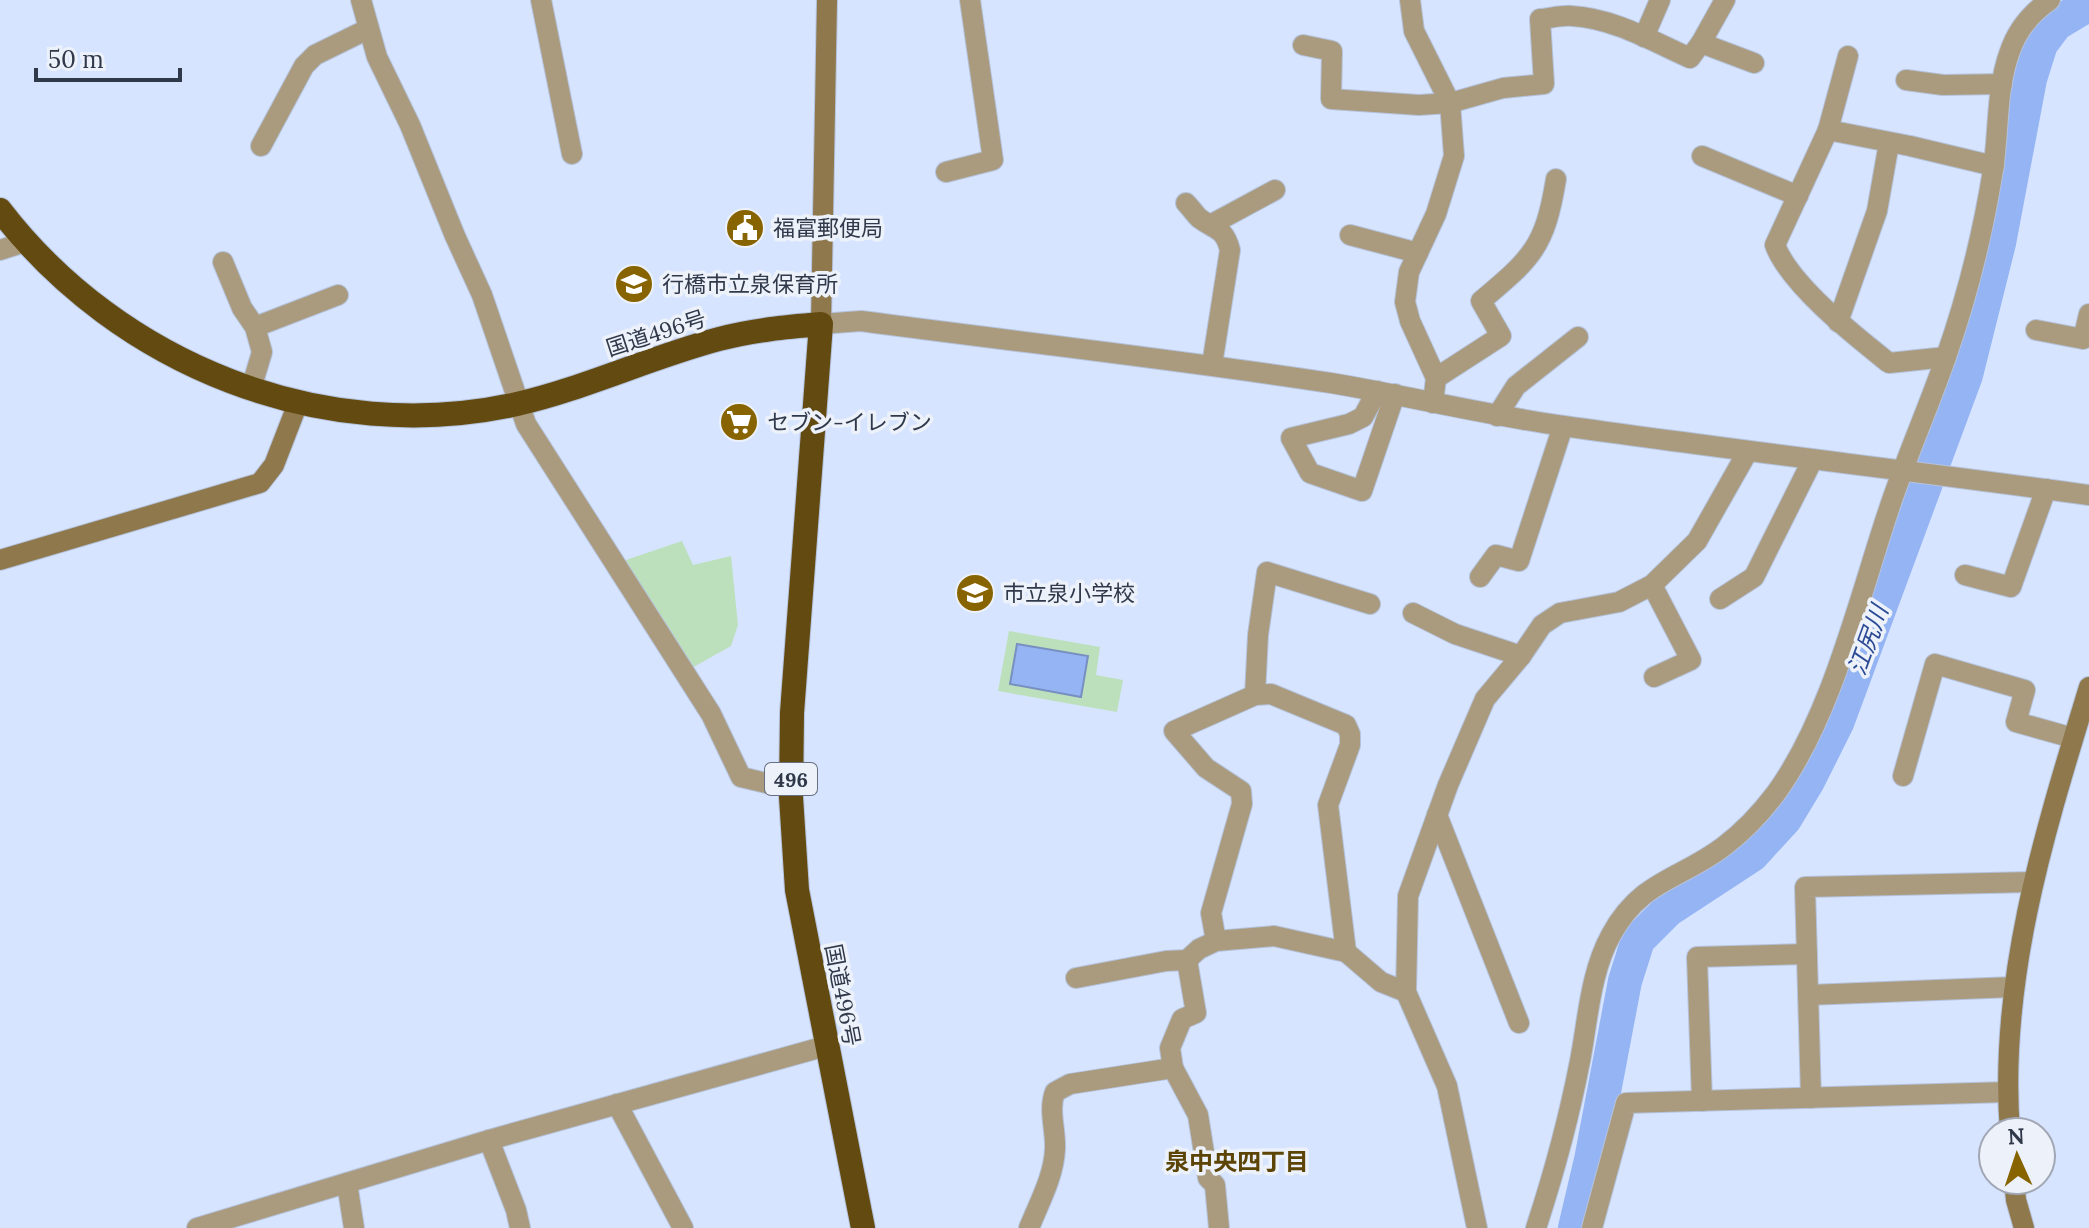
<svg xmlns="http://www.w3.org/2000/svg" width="2089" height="1228" viewBox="0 0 2089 1228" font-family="Lora,'Noto Sans JP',serif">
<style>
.green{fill:#bde0bc}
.water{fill:#95b4f4;stroke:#778fc1;stroke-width:2}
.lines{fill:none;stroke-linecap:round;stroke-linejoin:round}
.river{stroke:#95b4f4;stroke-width:34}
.street-casing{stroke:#b5c2db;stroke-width:22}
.secondary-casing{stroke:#b5c2db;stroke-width:22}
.highway-casing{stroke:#b5c2db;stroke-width:26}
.street{stroke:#aa9b7e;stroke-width:20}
.secondary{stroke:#8e784c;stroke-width:20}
.highway{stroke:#624a10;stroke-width:24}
.labels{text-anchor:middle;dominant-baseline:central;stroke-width:7;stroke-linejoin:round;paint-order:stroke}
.shield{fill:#ecf1fa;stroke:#68707f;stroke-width:2}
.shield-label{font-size:20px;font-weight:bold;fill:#30394a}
.poi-label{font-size:22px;fill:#30394a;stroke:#ecf1fa;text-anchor:start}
.street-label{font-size:22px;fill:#30394a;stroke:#ecf1fa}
.water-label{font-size:24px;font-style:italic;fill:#2a4a95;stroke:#ecf1fa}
.neighbourhood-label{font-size:24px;font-weight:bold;fill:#5c4405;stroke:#ecf1fa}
</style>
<rect width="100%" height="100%" fill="#d6e4ff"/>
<g class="green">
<polygon points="682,541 693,565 731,556 738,625 731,646 690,669 623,561"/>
<polygon points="1009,631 1100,647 1096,675 1123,680 1117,712 998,691"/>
</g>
<polygon class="water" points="1017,644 1088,656 1081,697 1010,684"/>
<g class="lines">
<polyline class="river" points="1575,1228 1591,1160 1625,981 1638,940 1668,910 1752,855 1785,819 1808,781 1837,723 1966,375 1999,243 2030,79 2041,44 2056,24 2089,4"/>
<defs>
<g id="street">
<polyline points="361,0 377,57 410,125 455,236 482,295 526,424 711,714 741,777 770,784 791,783"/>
<polyline points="541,0 572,154"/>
<polyline points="1410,0 1414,31 1450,103 1454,156 1436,214 1409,272 1405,302 1410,321 1436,378 1433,403"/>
<polyline points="1644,37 1660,0"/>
<polyline points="1701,43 1725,0"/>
<path d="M1303,45L1332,51L1331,99L1419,105L1450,103L1503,88L1544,84L1540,19C1551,18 1562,15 1572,16C1613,18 1654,42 1690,58L1701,43L1754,63"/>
<polyline points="1906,80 1943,85 2002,84"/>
<polyline points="1828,130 1848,56"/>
<polyline points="261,146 304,66 315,55 368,29"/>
<polyline points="1702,156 1798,196"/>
<polyline points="946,172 993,160 970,0"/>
<path d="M1186,203C1190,207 1195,214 1199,218C1216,231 1224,227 1230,250L1212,365"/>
<polyline points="1212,224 1275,190"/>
<polyline points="1350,235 1418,253"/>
<polyline points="0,250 25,242"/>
<polyline points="223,262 242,308 255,327 262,352 251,389"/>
<polyline points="1838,322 1877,211 1889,143"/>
<path d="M821,324L861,321C1018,342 1175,359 1331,383C1409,396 1485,415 1564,426C1739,451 1914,471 2089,495"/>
<polyline points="255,327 338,295"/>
<polyline points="2036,330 2083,339 2089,314"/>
<path d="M1946,357L1889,363C1855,336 1790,285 1775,245L1828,130L1910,146L1994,166"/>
<path d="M1436,378L1501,336L1481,301C1532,258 1545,247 1556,179"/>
<polyline points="1377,391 1363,417 1349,424 1291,438 1310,473 1362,491 1395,394"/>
<polyline points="1497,416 1516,386 1578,337"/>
<polyline points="1965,575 2011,587 2046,489"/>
<polyline points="1480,577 1496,555 1519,561 1563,426"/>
<polyline points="1652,585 1691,660 1654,677"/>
<polyline points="1720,599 1754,577 1812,461"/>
<polyline points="1413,613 1455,634 1521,656"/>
<polyline points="1255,695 1258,635 1267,572 1370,604"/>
<polyline points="1903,776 1935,664 2025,690 2016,722 2073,738"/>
<polyline points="1437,815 1519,1023"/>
<polyline points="1216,941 1211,913 1242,804 1241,791 1206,768 1174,731 1255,695 1271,694 1346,725 1350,734 1350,745 1328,805 1346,952"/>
<polyline points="1187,960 1196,1013 1182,1019 1170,1048 1173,1068 1198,1115 1208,1178 1215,1185 1219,1228"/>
<polyline points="1076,978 1166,961 1187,960 1199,949 1216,941 1274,936 1346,952 1381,982 1406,992"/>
<polyline points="1808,995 2014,987"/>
<polyline points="1811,1098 1805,887 2033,882"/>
<polyline points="1702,1101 1697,957 1807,954"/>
<polyline points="617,1104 683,1228"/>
<polyline points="489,1140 516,1210 520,1228"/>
<polyline points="347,1183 354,1228"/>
<polyline points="197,1228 489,1140 826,1046"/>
<path d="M1029,1228C1039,1203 1054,1176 1055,1149C1056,1130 1048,1110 1055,1092L1070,1084L1173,1068"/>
<polyline points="1477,1228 1447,1086 1406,992 1408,896 1448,785 1485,699 1521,656 1542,625 1560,613 1619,602 1652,585 1697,541 1748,451"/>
<path d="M1536,1228C1554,1173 1569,1118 1580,1061C1588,1020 1590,973 1611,935C1641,880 1679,880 1723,847C1743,832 1761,813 1776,793C1831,717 1858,602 1888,512C1905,460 1928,409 1946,357C1967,297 1983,233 1993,170C1999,132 1996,91 2009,54C2016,32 2031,13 2050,0"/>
<polyline points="1592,1228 1626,1103 2008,1092"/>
</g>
<g id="secondary">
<polyline points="821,324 827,0"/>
<polyline points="0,560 260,483 274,465 298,403"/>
<path d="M2010,1132C1998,979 2045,831 2089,687"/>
<polyline points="2014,1180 2016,1200 2024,1228"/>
</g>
<path id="highway" d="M0,210C119,365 324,447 517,404C586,388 651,357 719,339C753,330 786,327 821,324L792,713L791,797L797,890L863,1228"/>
</defs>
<use href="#street" class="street-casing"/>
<use href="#secondary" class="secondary-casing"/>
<use href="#highway" class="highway-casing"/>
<use href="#street" class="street"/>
<use href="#secondary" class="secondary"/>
<use href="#highway" class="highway"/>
</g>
<defs>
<symbol id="civic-disc" viewBox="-11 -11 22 22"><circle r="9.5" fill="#886400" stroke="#ecf1fa"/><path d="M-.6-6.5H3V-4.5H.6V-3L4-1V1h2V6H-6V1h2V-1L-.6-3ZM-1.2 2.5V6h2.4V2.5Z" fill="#fff"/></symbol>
<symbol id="school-disc" viewBox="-11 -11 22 22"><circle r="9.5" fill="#886400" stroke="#ecf1fa"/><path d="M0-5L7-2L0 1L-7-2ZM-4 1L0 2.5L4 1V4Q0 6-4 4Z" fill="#fff"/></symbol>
<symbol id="supermarket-disc" viewBox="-11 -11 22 22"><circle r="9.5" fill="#886400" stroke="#ecf1fa"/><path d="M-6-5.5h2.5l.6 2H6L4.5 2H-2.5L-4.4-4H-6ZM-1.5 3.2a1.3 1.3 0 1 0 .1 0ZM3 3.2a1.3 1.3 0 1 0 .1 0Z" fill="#fff"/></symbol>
</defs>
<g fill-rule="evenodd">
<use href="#civic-disc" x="723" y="206" width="44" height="44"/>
<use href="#school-disc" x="612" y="262" width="44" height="44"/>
<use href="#supermarket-disc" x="717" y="400" width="44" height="44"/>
<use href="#school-disc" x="953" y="571" width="44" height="44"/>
</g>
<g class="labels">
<rect class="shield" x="765" y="763" width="52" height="32" rx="6"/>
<g class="shield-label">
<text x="791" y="779">496</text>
</g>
<g class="poi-label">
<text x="773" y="228">福富郵便局</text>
<text x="662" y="284">行橋市立泉保育所</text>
<text x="767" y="422">セブン-イレブン</text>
<text x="1003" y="593">市立泉小学校</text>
</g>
<g class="street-label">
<text transform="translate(656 333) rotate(-18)">国道496号</text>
<text transform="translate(843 995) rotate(79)">国道496号</text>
</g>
<g class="water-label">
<text transform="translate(1868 640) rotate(-70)">江尻川</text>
</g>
<g class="neighbourhood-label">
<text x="1237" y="1161">泉中央四丁目</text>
</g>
</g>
<g transform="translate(2017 1156) rotate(357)"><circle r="38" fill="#ecf1fa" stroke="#a1a7b4" stroke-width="2"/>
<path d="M0-6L14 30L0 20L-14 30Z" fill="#886400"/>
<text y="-12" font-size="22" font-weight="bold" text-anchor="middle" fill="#30394a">N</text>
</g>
<path d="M36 68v12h144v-12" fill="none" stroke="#30394a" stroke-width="4"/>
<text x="48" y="68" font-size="24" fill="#30394a" stroke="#ecf1fa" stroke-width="6" paint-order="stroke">50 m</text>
</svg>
